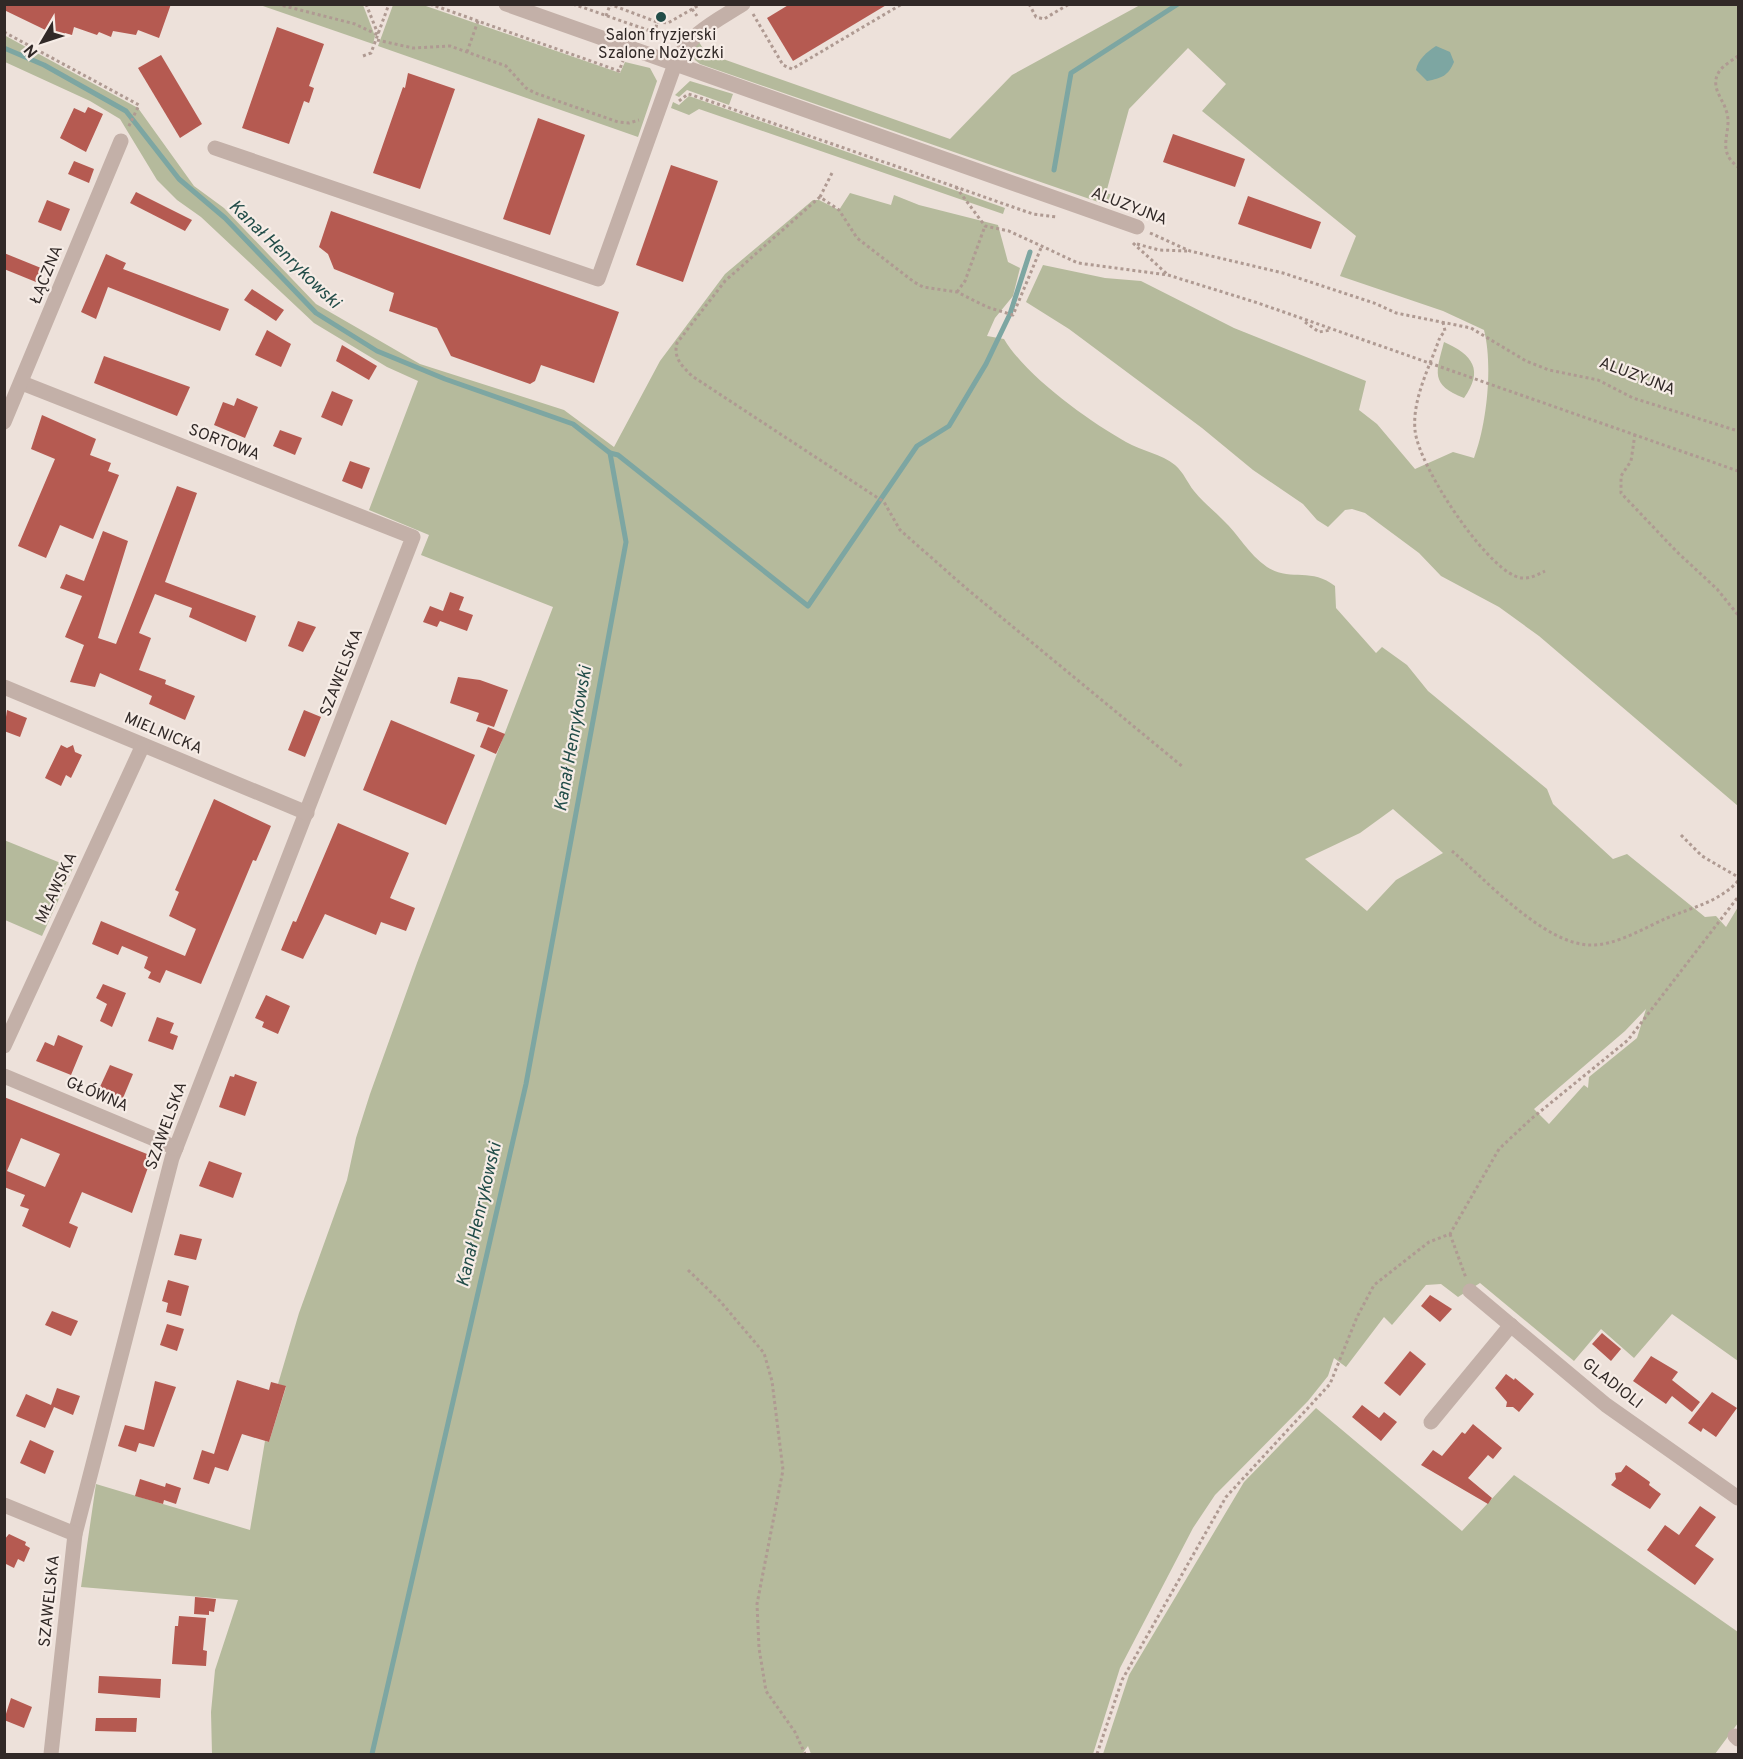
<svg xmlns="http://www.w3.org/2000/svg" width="1743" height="1759" viewBox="0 0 1743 1759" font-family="Overpass,sans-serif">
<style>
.green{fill:#b5ba9c;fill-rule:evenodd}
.water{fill:#7da6a2}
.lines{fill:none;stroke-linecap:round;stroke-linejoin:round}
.stream{stroke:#7da6a2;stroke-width:5}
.building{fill:#b55a51;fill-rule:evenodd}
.path{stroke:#af9a92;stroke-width:3;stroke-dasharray:3 3;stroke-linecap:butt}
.minor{stroke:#c3b0a8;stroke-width:15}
.poi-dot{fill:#224d49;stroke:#f6ece6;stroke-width:2}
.labels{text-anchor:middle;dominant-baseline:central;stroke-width:4.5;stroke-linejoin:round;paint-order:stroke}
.poi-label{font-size:16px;fill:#312927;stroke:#f6ece6}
.street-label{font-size:16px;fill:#312927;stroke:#f6ece6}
.water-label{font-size:18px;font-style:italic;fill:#224d49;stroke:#f6ece6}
</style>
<rect width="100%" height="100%" fill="#ede1da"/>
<g class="green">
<polygon points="260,5 363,5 375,36 373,44"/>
<polygon points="393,5 423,5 620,73 625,62 650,68 657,81 638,137 378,46"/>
<path d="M1140,5H1738V806L1539,636L1499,607L1441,576L1419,553L1365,513L1352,509L1345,510L1328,527L1317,520L1303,504L1253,470L1202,428L1069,329L1026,302L1043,265L1105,278L1141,281L1234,328L1366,381L1359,410L1377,424L1415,469L1453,452L1474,458C1487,424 1493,365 1484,330L1443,311L1340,276L1356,236L1202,111L1226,84L1188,48L1129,109L1106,193L1113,195L1107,205L700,64L695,60L691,47L697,39L706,53L950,139L1012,75Z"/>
<path d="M4,35L138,108L194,186L224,208L316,304L420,364L564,410L614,447L660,361L725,274L813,200H819L839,210L850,193L891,205L894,195L919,205L998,225L1008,262L1020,268L1013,296L995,318L987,336L1004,339C1026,376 1088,421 1126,442C1141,451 1162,454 1175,465C1184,473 1187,482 1194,491C1203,502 1213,510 1223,520C1239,535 1248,554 1267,567C1290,582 1311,567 1335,586L1336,608L1376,653L1382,647L1407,665L1428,691L1547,789L1553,804L1613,859L1627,854L1705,917L1716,916L1726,927L1738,907V1361L1672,1314L1634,1358L1601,1329L1574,1361L1480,1283L1458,1297L1441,1284L1426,1285L1392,1325L1384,1317L1346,1367L1334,1358L1328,1376L1308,1401L1215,1495L1193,1528L1120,1668L1093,1754H811L808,1746L802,1754H212L211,1712L215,1670L238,1600L81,1587L96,1484L250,1530L265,1441L269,1442L286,1387L278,1384L299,1313L347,1180L356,1138L370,1094L417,963L553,607L421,555L429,535L369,510L418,381L387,367L314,323L201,217L177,200L157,180L120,119L90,101L5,62ZM1393,809L1443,853L1396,880L1367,911L1305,859L1360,833ZM1646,1009L1637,1038L1589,1077L1588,1088L1584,1085L1549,1124L1534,1109L1625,1031Z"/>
<polygon points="690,81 733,94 729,105 687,90 679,97 675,95"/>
<polygon points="689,96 1005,208 1003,214 699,109 689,115 671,108 673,102 679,105"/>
<path d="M1444,342C1473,355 1484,370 1464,398C1430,385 1436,372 1444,342Z"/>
<polygon points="4,840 73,868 42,936 5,920"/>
<polygon points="1316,1408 1462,1531 1514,1475 1738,1632 1738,1723 1715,1754 1103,1754 1129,1675 1244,1482"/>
</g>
<path class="water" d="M1436,46L1450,52L1454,62C1448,76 1442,78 1427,81L1416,70C1418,59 1427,52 1436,46Z"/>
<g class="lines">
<g class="stream">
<polyline points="4,48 44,65 126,111 179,179 225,218 316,313 377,351 445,379 573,424 610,453 626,542 526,1084 372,1754"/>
<polyline points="1054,170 1071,73 1178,4"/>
<polyline points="610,453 618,455 808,606 917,446 949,426 986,364 1010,314 1030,252"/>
</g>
</g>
<g class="building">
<polygon points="4,4 171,4 159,38 138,30 136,35 113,31 111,37 99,32 97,35 74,27 72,35 65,33 62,38 4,10"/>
<polygon points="790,4 888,4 793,61 767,18"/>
<polygon points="277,27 324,44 309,86 314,88 309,103 304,101 289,144 242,128"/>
<polygon points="161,55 202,124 180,138 138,68"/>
<polygon points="408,73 455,89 420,189 373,173 403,87 405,88"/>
<polygon points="88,107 103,114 86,152 60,138 74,108 85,113"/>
<polygon points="538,118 585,135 550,235 503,219"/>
<polygon points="1173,134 1245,159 1235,187 1163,162"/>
<polygon points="74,161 94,169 89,183 68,174"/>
<polygon points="671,165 718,181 683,282 636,265"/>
<polygon points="136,192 192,220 185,231 130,203"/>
<polygon points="1248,196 1321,222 1311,249 1238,224"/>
<polygon points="47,200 70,209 61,231 38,222"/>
<polygon points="331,211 619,312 594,383 541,365 535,381 530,384 451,356 437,328 389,311 394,293 334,269 328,254 319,247"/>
<polygon points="4,253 41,268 36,282 4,269"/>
<polygon points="106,254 126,263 123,269 229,309 220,331 108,287 96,319 81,312"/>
<polygon points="252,289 284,310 276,321 244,300"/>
<polygon points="267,330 291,344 281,367 255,355"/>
<polygon points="342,345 377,366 369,380 336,361"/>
<polygon points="104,356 190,387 177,416 94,383"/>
<polygon points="332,391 353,400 342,426 321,417"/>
<polygon points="237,398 258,407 245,438 214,425 223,402 234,406"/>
<polygon points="42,415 96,439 90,455 111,463 108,471 119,475 93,539 60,525 46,558 18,546 55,459 31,449"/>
<polygon points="280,430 302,438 295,455 273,446"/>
<polygon points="350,461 370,468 362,489 342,481"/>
<polygon points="177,486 197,493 165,582 256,616 246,642 189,617 192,608 155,594 139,633 151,638 139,670 166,680 165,684 195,696 185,720 149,704 152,696 100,673 95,687 70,682 84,645 65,637 82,596 60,588 66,574 84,581 103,531 128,541 98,638 116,644"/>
<polygon points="450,592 464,597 459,610 473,615 467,631 440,621 437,627 423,622 430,606 443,611"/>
<polygon points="298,621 316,627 303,652 288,646"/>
<polygon points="458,677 480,680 508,690 494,727 476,721 479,713 450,703"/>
<polygon points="7,710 27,718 20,737 4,731"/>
<polygon points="304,710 321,717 305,757 288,750"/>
<polygon points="391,720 475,755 446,825 363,790"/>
<polygon points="488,727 505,734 496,754 480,747"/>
<polygon points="61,745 67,748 73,745 75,752 82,755 71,778 66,775 61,786 45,778"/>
<polygon points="214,799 271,826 256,861 253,860 201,984 166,970 160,983 148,978 151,972 144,968 148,957 122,946 118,955 92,944 101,921 185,956 196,929 169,916 179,892 175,890"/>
<polygon points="338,823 409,853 390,898 415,908 406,931 381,922 376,935 325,914 303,959 281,950 293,921 296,922"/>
<polygon points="103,984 126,993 112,1027 100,1021 107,1004 96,998"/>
<polygon points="266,995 290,1006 278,1034 262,1027 264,1022 255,1018"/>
<polygon points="157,1017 174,1023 170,1033 178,1036 173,1050 148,1041"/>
<polygon points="58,1035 83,1046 71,1075 36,1061 45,1042 54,1046"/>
<polygon points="110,1065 133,1074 123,1098 99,1089"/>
<polygon points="235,1074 257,1082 245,1116 219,1107 230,1076 234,1077"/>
<path d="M4,1097L152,1156L132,1213L82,1192L69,1223L78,1227L70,1248L22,1226L29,1209L20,1206L25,1195L4,1187ZM21,1138L60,1154L45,1187L7,1171Z"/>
<polygon points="209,1161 242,1173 233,1198 199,1186"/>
<polygon points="180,1234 202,1239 196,1260 174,1255"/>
<polygon points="168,1280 189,1286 181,1316 166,1312 168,1303 162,1301"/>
<polygon points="1430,1295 1452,1309 1440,1322 1421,1306"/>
<polygon points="52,1311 78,1321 71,1336 45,1325"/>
<polygon points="167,1324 184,1329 177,1351 160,1345"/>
<polygon points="1602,1333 1621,1349 1611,1361 1592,1344"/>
<polygon points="1410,1351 1426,1364 1400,1396 1384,1383"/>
<polygon points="1651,1356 1678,1372 1672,1380 1700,1402 1692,1412 1672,1396 1666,1404 1633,1381"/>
<polygon points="1506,1374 1514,1380 1515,1378 1534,1394 1519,1412 1513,1407 1506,1407 1507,1402 1495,1388"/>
<polygon points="237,1380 269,1390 271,1382 286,1386 269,1442 242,1434 228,1471 215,1467 209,1484 193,1479 202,1450 214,1454"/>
<polygon points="155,1381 176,1387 154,1447 139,1443 136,1452 118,1446 125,1425 144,1430"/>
<polygon points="57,1388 80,1396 73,1415 54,1407 45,1428 16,1416 26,1394 51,1405"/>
<polygon points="1712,1392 1737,1408 1716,1437 1703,1428 1701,1432 1688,1423"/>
<polygon points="1362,1405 1379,1418 1384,1412 1397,1422 1381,1441 1352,1417"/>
<polygon points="1473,1424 1502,1448 1493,1459 1488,1455 1468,1478 1492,1498 1488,1504 1421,1465 1433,1450 1442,1456 1462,1432 1465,1434"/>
<polygon points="30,1440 54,1451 45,1474 20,1463"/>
<polygon points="1626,1465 1650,1482 1649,1485 1661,1494 1650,1509 1611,1485 1616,1479 1615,1473 1621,1472"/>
<polygon points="140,1479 165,1487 166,1483 181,1488 176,1504 164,1500 163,1504 135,1496"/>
<polygon points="1700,1506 1716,1517 1695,1546 1714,1559 1695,1585 1647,1550 1665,1525 1679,1535"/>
<polygon points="9,1534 26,1542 25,1545 30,1548 24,1562 18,1559 14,1568 4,1563 4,1540"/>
<polygon points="195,1597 216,1599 214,1612 209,1611 209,1615 194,1614"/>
<polygon points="179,1616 206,1618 203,1650 207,1651 206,1666 172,1664 175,1626 178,1626"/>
<polygon points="99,1676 161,1679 160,1698 98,1693"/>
<polygon points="11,1698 32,1707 24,1728 4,1720"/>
<polygon points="96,1718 137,1718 136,1732 95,1731"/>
</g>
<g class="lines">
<g class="path">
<polyline points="197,4 198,4"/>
<polyline points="277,4 355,24 378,35"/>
<polyline points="366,4 378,34"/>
<polyline points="430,4 619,71 623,61"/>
<polyline points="573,4 656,33"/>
<polyline points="609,4 657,22 654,40"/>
<polyline points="1029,4 1036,17 1044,19 1069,4"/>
<polyline points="692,9 697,16"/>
<polyline points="753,14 783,65 792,69 902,4"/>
<polyline points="606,16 610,5"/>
<polyline points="657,22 668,23 701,4"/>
<polyline points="4,32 139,105 128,128"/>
<polyline points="377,40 413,48 450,46 506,66 526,88 535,93 618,122 629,123 639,120"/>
<polyline points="467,52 478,21"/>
<polyline points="363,56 371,53 389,4"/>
<path d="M1738,56C1730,62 1718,68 1716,79C1714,91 1723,100 1726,110C1734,131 1714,149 1738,167"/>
<polyline points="679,101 688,94 692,95 1033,214 1057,217"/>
<polyline points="832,173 820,197 839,210 857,238 914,282 923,287 957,292 987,307 1013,315 1041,248"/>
<polyline points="956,187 985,226 1009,231 1078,263 1168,275 1258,303 1738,471"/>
<path d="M820,197L725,281L677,343C673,358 682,366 692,376L884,502L900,530L967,589L1183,767"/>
<polyline points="1150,233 1190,251 1283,273 1374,303 1396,313 1471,328 1526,361 1549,370 1598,380 1633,398 1738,431"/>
<polyline points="1133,243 1167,274"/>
<polyline points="1137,244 1159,250 1187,251"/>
<polyline points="957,292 965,281 985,226"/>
<polyline points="1305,322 1319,332 1331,330"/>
<path d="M1443,322L1445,331L1440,337C1430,366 1412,399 1415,430C1418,465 1482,562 1515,576C1526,581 1535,576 1545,571"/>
<polyline points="1635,434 1631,461 1621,476 1621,493 1677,552 1717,589 1738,615"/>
<polyline points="1681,835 1702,856 1738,877"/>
<path d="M1452,851C1486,880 1544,944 1590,945C1615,946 1644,928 1667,918C1693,907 1719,902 1738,881"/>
<polyline points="1450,1234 1466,1278"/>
<polyline points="688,1270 720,1301 764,1353 772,1381 783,1470 757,1604 759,1648 766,1691 795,1732 805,1754"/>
<polyline points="1097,1754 1122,1680 1226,1497 1330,1384 1357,1317 1374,1285 1429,1242 1450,1234 1499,1149 1531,1119 1628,1040 1738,897"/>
</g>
<g class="minor">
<polyline points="506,4 1137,227"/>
<path d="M215,148L598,279L675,64C691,32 713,23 743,4"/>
<polyline points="22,383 413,537 172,1158 75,1534 51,1754"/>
<polyline points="4,422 121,141"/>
<polyline points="4,687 307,813"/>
<polyline points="4,1046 143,745"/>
<polyline points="4,1076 176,1148"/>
<polyline points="1470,1291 1606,1405 1738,1498"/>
<polyline points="1431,1422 1511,1325"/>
<polyline points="4,1505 75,1534"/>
<polyline points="1735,1736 1738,1739"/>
</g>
</g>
<circle class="poi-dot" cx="661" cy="17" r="6"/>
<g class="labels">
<g class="poi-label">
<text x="661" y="36">Salon fryzjerski<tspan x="661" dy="18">Szalone Nożyczki</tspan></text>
</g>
<g class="street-label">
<text transform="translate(1129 207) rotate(21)">ALUZYJNA</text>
<text transform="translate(47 275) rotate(-68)">ŁĄCZNA</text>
<text transform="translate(1637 377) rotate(21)">ALUZYJNA</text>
<text transform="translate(224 443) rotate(21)">SORTOWA</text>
<text transform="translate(342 673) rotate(-69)">SZAWELSKA</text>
<text transform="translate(163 734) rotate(23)">MIELNICKA</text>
<text transform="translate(57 888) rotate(-65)">MŁAWSKA</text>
<text transform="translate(97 1095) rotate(23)">GŁÓWNA</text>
<text transform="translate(167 1126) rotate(-70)">SZAWELSKA</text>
<text transform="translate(1612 1384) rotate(38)">GLADIOLI</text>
<text transform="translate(50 1601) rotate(-84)">SZAWELSKA</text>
</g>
<g class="water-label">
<text transform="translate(284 255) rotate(44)">Kanał Henrykowski</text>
<text transform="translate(574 739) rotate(-80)">Kanał Henrykowski</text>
<text transform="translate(480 1215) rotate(-77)">Kanał Henrykowski</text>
</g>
</g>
<rect width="1743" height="1759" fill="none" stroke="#312927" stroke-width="12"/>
<g transform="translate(42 42) rotate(231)" stroke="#f6ece6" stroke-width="4.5" paint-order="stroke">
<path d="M0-4.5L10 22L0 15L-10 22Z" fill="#312927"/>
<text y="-9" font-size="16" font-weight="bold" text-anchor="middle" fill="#312927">N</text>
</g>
</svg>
